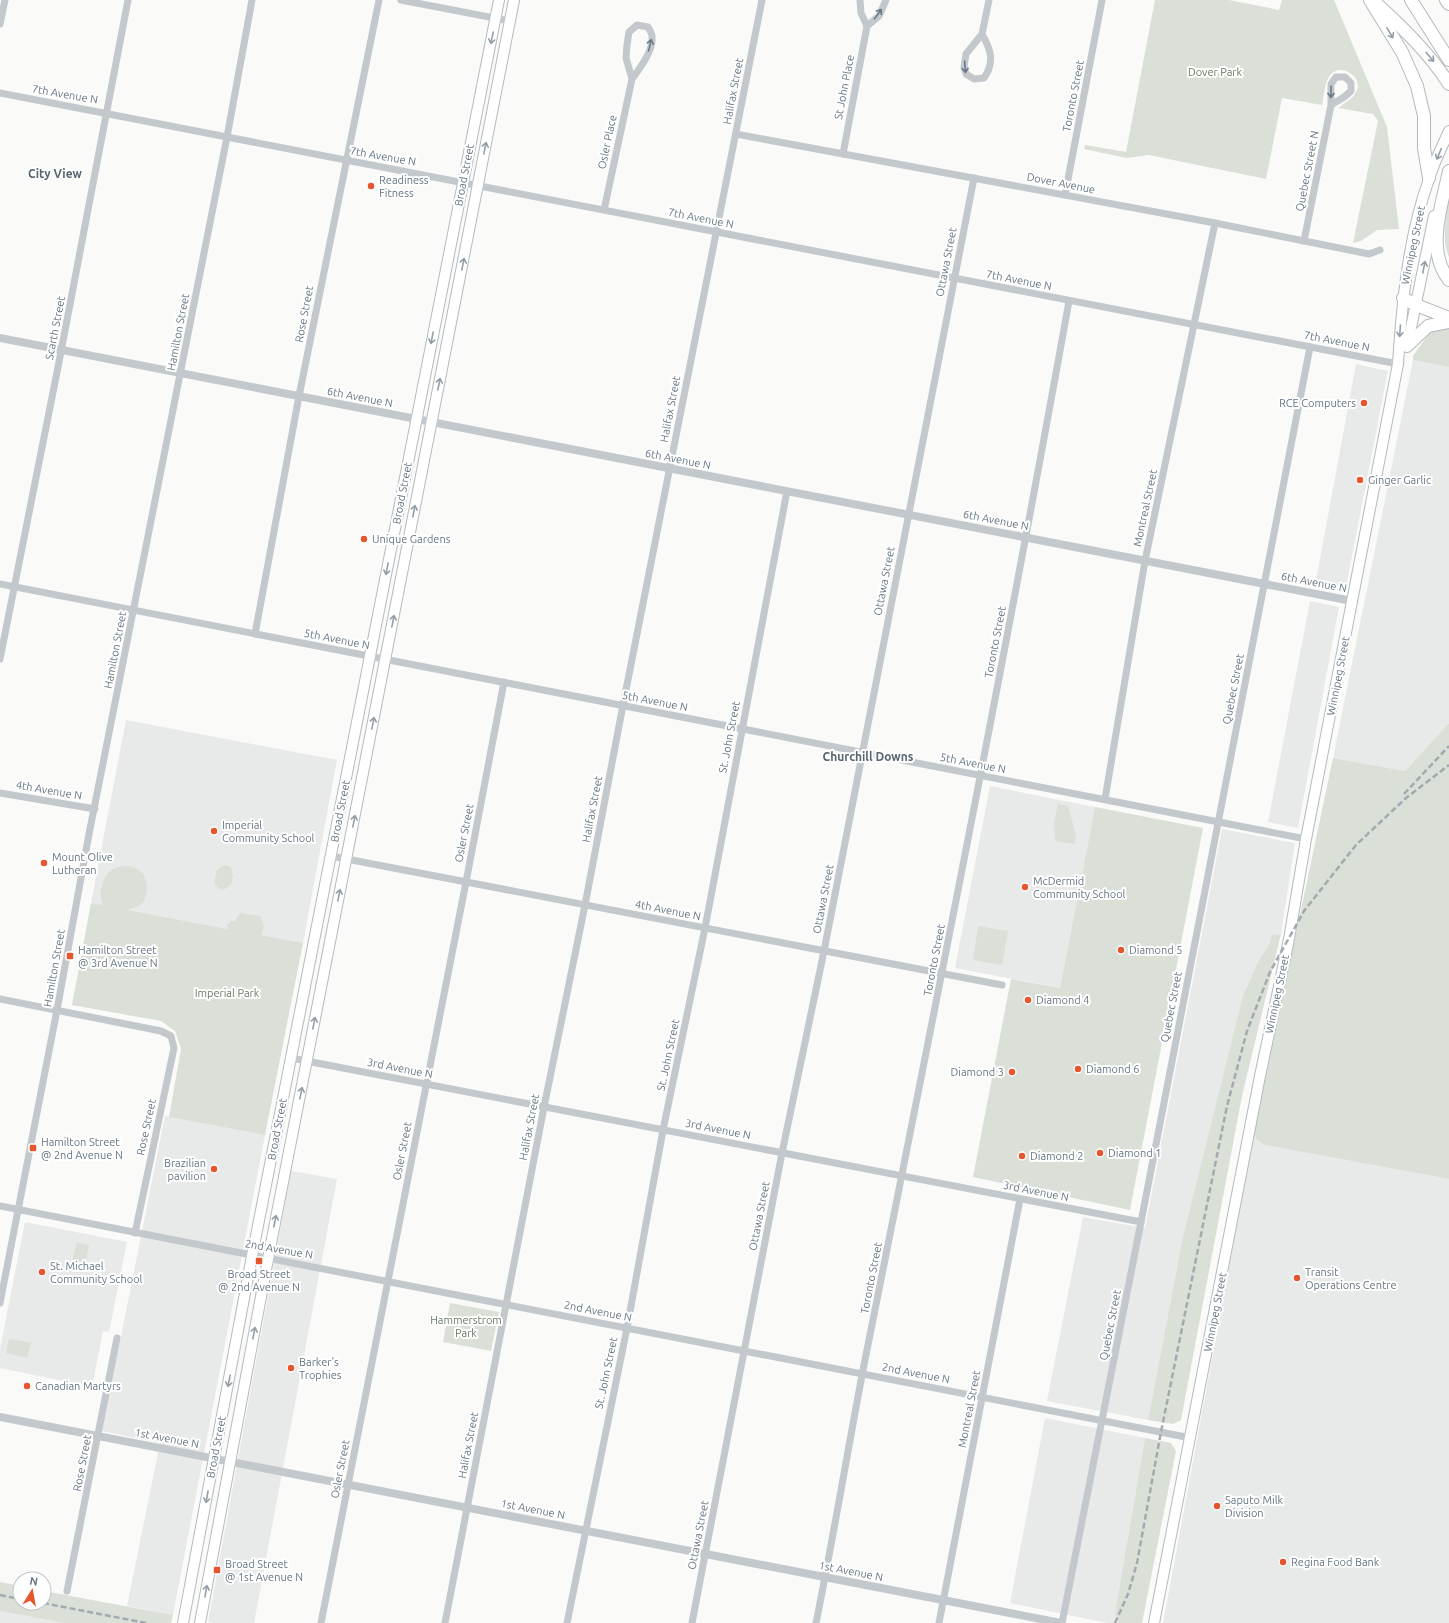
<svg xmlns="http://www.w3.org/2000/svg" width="1449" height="1623" viewBox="0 0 1449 1623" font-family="Ubuntu,sans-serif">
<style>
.built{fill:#e8e9e9}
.green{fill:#dadfd7}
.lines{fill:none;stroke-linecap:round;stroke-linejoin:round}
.secondary-casing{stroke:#b3babf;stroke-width:12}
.motorway-casing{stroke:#b4b9bd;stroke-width:14}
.minor{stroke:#c3c8cc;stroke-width:7}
.tertiary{stroke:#c3c8cc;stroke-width:8}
.secondary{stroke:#fff;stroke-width:10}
.motorway{stroke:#fff;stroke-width:12}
.rail{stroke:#a2aab0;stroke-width:2.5;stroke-dasharray:6 3;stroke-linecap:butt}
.oneway{stroke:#6a7a87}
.oneway2{stroke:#939fa8}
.poi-dot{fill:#e4572e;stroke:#fff;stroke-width:1.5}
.labels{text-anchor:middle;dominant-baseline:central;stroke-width:4;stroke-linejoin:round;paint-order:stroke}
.park-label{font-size:11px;fill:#687a64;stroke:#fff}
.street-label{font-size:11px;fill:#657683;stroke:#fff}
.poi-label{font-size:11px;fill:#657683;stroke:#fff;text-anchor:start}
.neighbourhood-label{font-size:12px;font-weight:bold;fill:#57646e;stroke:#fff}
</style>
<rect width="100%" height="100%" fill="#fafaf8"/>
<g class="built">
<polygon points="1413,360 1449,367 1449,723 1405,771 1333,758"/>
<polygon points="1356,364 1388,371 1345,592 1315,586"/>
<polygon points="1310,601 1339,607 1298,828 1268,822"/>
<polygon points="126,720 337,760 303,943 91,903"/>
<polygon points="990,786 1095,807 1060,988 955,968"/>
<polygon points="1222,829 1295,843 1281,934 1272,935 1268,947 1261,956 1243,995 1183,1236 1148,1420 1047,1401 1083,1217 1145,1228"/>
<polygon points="165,1116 265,1135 173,1615 127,1606 160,1443 102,1431"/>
<polygon points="1254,1133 1257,1140 1265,1145 1449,1179 1449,1623 1163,1623"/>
<polygon points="291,1171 337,1179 254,1623 214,1623 208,1622"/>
<polygon points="25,1222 127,1242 109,1332 103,1331 92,1387 0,1368 0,1349"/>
<polygon points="1045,1418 1145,1438 1115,1613 1119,1623 1107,1623 1010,1603"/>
<polygon points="0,1611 64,1623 0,1623"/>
</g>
<g class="green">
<path d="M1155,0H1229L1279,10L1282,0H1334L1387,127L1399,229L1377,230L1361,241L1353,243L1378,121L1373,114L1338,108L1353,97L1358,88C1358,85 1357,81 1356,79C1349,69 1335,66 1329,77C1324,84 1324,97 1322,105L1282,98L1266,179L1149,155L1127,158L1084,149L1085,145L1126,152Z"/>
<path d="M1449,199V257C1441,241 1446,216 1449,199Z"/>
<polygon points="1449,329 1449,367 1413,360 1413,356 1430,332"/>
<polygon points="1449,723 1449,1179 1265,1145 1257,1140 1254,1133 1333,758 1405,771"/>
<polygon points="1058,804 1068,806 1076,835 1075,844 1055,841 1054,822"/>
<polygon points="1095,807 1203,828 1130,1210 973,1177 1011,979 1060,988"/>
<polygon points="223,865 231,867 233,876 231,885 223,890 218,888 214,883 217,870"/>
<path d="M123,866C130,866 136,867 141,872C149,880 149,898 140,905C137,907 131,908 128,910L228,929L227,925L231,921H235L240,913L260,916L264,927L261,935L303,943L265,1135L169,1117L181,1049L175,1031L161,1021L72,1005L91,903L103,905C98,896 102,880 109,872C112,869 119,867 123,866Z"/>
<polygon points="978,926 1008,931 1002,965 973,960"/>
<polygon points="1281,934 1242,1096 1181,1420 1173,1424 1148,1420 1183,1236 1243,995 1261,956 1268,947 1272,935"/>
<polygon points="77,1242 89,1245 85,1265 72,1262"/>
<polygon points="450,1303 499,1312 491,1351 443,1342"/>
<polygon points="9,1339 31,1343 27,1358 6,1353"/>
<polygon points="1145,1438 1171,1443 1176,1451 1142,1623 1119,1623 1115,1613"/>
<polygon points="0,1582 20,1586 20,1603 44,1603 44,1591 173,1615 171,1623 64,1623 0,1611"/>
</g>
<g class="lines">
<defs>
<g id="secondary">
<polyline points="1407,347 1434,216"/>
<polyline points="183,1623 252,1256 499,0"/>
<polyline points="200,1623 268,1259 514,0"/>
<path d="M1154,1623L1260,1076L1289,939L1306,839L1398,364C1402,302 1408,238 1429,179C1434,162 1442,147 1449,131"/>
</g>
<g id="motorway">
<polyline points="1370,0 1402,52 1417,86 1424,116 1424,148 1429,178"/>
<polyline points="1411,0 1449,60"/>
<polyline points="1446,0 1449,4"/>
<path d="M1377,4C1404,29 1429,53 1449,84"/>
<path d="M1449,171C1442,205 1425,250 1449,280"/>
<polyline points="1403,298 1416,305 1449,318"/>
<polyline points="1408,345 1428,326 1449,322"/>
</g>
</defs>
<use href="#secondary" class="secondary-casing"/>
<use href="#motorway" class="motorway-casing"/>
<g class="minor">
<polyline points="401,0 510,21"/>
<polyline points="0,24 5,0"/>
<polyline points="867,26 879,16 886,0"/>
<path d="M982,34C991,50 995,62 984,78L974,79L966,74L964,67L966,54L982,34L989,0"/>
<polyline points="0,93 1398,364"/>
<polyline points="736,134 1215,223 1369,254 1380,250"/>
<polyline points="843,154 867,26 861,13 860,0"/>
<polyline points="1065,195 1102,0"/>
<path d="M604,210L632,79C640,68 654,50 652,36C652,33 649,29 648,27L637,25L629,32L627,45L626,58L632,79"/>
<polyline points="1304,241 1331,105 1331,84 1336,77 1345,77 1351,83 1351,91 1344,97 1331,105"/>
<polyline points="0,584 1306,839"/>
<polyline points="255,634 299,396 379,0"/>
<polyline points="0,659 59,362 128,0"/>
<polyline points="0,793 95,809"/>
<polyline points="1105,799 1145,561 1215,223"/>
<polyline points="331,856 1002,985"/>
<polyline points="0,999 161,1031 171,1036 174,1048 135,1233"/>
<polyline points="291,1058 1141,1222"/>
<polyline points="0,1206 1191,1438"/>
<polyline points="0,1303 57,1010 89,834 227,137 252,0"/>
<polyline points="67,1591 117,1338"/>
<polyline points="321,1623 466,882 504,682"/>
<polyline points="445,1623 544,1107 585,905 623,705 762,0"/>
<polyline points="567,1623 627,1328 663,1130 705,928 787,491"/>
<polyline points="692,1623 782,1153 824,951 974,178"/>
<path d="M816,1623C833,1539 847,1454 863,1370C934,1014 1005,658 1069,301"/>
<polyline points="939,1623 1020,1199"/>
<polyline points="1062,1623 1141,1222 1310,347"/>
</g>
<g class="tertiary">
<polyline points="0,338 1352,601"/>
<polyline points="0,1417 1061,1623"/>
</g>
<use href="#secondary" class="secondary"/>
<use href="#motorway" class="motorway"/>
<g class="rail">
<polyline points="1404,794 1449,746"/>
<polyline points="0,1595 20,1599"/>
<polyline points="43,1603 146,1623"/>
<polyline points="1115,1623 1128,1594 1137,1563 1161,1432 1227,1106 1247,1031 1270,972 1304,911 1356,845 1406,798 1449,765"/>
</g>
</g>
<defs><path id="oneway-shaft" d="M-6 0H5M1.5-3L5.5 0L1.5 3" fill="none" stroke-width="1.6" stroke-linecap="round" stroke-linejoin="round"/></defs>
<g class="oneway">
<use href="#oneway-shaft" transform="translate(878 14) rotate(-54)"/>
<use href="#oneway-shaft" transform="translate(650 45) rotate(-77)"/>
<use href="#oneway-shaft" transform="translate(965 67) rotate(86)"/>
<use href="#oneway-shaft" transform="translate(1331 92) rotate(91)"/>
</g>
<g class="oneway2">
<use href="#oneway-shaft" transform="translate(1390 33) rotate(59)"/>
<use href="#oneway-shaft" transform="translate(492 38) rotate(101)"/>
<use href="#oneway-shaft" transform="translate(1430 57) rotate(49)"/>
<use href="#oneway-shaft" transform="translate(485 148) rotate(-79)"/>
<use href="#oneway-shaft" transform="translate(1439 154) rotate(113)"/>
<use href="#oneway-shaft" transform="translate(463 264) rotate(-79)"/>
<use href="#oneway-shaft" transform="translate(1424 267) rotate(-79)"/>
<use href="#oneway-shaft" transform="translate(1400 331) rotate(94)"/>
<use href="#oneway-shaft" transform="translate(432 338) rotate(101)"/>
<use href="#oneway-shaft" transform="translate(439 384) rotate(-79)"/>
<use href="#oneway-shaft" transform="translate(414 511) rotate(-79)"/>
<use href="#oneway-shaft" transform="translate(387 569) rotate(101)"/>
<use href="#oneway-shaft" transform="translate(393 621) rotate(-79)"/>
<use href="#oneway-shaft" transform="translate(373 723) rotate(-79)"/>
<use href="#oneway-shaft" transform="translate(354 821) rotate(-79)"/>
<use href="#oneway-shaft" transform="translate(339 895) rotate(-79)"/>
<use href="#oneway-shaft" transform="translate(314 1023) rotate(-79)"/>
<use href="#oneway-shaft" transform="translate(301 1093) rotate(-79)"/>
<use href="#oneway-shaft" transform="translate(275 1221) rotate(-79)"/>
<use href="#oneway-shaft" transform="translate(254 1333) rotate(-79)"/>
<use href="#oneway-shaft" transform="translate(229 1381) rotate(101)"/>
<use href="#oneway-shaft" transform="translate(207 1497) rotate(100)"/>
<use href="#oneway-shaft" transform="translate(206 1591) rotate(-80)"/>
</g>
<g class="poi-dot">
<circle cx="371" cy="186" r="4"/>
<circle cx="1364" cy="403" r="4"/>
<circle cx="1360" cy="480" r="4"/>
<circle cx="364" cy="539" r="4"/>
<circle cx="214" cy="831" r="4"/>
<circle cx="44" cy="863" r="4"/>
<circle cx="1025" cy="887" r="4"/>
<circle cx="1121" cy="950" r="4"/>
<rect x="66" y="952" width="8" height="8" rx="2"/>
<circle cx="1028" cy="1000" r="4"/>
<circle cx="1078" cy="1069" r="4"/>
<circle cx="1012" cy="1072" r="4"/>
<rect x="29" y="1144" width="8" height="8" rx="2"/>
<circle cx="1100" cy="1153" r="4"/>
<circle cx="1022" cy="1156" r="4"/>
<circle cx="214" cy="1169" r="4"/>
<rect x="255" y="1257" width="8" height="8" rx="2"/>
<circle cx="42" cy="1272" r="4"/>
<circle cx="1297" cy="1278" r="4"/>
<circle cx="291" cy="1368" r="4"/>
<circle cx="27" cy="1386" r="4"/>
<circle cx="1217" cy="1506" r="4"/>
<circle cx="1283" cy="1562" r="4"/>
<rect x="213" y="1566" width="8" height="8" rx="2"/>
</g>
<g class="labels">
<g class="park-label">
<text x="1215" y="72">Dover Park</text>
<text x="227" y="993">Imperial Park</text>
<text x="466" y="1320">Hammerstrom<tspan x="466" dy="13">Park</tspan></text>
</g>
<g class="street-label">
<text transform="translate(844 87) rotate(-79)">St John Place</text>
<text transform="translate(733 91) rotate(-79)">Halifax Street</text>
<text transform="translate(65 94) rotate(10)">7th Avenue N</text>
<text transform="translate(1073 96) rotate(-79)">Toronto Street</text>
<text transform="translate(607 142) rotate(-78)">Osler Place</text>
<text transform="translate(383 156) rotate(10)">7th Avenue N</text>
<text transform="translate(1307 171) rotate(-79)">Quebec Street N</text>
<text transform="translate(464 175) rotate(-79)">Broad Street</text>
<text transform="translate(1061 183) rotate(11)">Dover Avenue</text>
<text transform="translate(701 218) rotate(11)">7th Avenue N</text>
<text transform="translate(1413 245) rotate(-78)">Winnipeg Street</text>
<text transform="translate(946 262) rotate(-79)">Ottawa Street</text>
<text transform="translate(1019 280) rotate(11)">7th Avenue N</text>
<text transform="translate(304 314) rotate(-79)">Rose Street</text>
<text transform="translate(55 328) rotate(-79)">Scarth Street</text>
<text transform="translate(178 332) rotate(-79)">Hamilton Street</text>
<text transform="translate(1337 341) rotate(11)">7th Avenue N</text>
<text transform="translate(360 397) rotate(11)">6th Avenue N</text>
<text transform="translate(670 409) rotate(-79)">Halifax Street</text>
<text transform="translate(678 459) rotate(11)">6th Avenue N</text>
<text transform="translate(402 493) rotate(-79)">Broad Street</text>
<text transform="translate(1145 508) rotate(-78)">Montreal Street</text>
<text transform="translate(996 520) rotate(11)">6th Avenue N</text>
<text transform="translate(884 581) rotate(-79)">Ottawa Street</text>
<text transform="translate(1314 582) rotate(11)">6th Avenue N</text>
<text transform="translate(337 639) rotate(11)">5th Avenue N</text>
<text transform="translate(995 642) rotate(-79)">Toronto Street</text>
<text transform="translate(115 650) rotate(-79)">Hamilton Street</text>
<text transform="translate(1338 676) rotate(-79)">Winnipeg Street</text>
<text transform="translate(1233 689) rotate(-79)">Quebec Street</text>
<text transform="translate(655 701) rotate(11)">5th Avenue N</text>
<text transform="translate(729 737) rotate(-79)">St. John Street</text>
<text transform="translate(973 763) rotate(11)">5th Avenue N</text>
<text transform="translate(49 790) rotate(10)">4th Avenue N</text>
<text transform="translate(592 809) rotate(-79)">Halifax Street</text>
<text transform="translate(340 811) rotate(-79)">Broad Street</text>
<text transform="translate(464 833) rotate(-79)">Osler Street</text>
<text transform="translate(823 899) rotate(-79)">Ottawa Street</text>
<text transform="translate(668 910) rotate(11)">4th Avenue N</text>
<text transform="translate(934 960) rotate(-79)">Toronto Street</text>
<text transform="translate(54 968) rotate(-80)">Hamilton Street</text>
<text transform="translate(1277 994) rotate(-78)">Winnipeg Street</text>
<text transform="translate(1171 1007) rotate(-79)">Quebec Street</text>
<text transform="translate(668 1055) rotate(-78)">St. John Street</text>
<text transform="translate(400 1068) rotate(11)">3rd Avenue N</text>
<text transform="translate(146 1127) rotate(-78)">Rose Street</text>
<text transform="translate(529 1127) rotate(-79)">Halifax Street</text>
<text transform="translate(277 1129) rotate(-79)">Broad Street</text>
<text transform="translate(718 1129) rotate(11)">3rd Avenue N</text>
<text transform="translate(402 1151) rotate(-79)">Osler Street</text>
<text transform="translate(1036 1191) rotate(11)">3rd Avenue N</text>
<text transform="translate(759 1216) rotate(-79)">Ottawa Street</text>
<text transform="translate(279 1249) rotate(10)">2nd Avenue N</text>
<text transform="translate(871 1278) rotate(-79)">Toronto Street</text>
<text transform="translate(598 1311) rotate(11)">2nd Avenue N</text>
<text transform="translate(1215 1312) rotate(-79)">Winnipeg Street</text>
<text transform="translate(1110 1325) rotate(-79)">Quebec Street</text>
<text transform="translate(606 1373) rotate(-78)">St. John Street</text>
<text transform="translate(916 1373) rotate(11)">2nd Avenue N</text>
<text transform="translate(969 1409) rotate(-79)">Montreal Street</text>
<text transform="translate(167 1438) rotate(11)">1st Avenue N</text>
<text transform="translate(468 1445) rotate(-79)">Halifax Street</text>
<text transform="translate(216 1447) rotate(-79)">Broad Street</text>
<text transform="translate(82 1463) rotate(-79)">Rose Street</text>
<text transform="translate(340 1469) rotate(-79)">Osler Street</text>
<text transform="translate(533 1509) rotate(11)">1st Avenue N</text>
<text transform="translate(698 1535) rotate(-79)">Ottawa Street</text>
<text transform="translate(851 1571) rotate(11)">1st Avenue N</text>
</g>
<g class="poi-label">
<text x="379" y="180">Readiness<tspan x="379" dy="13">Fitness</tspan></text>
<text x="1356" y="403" text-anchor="end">RCE Computers</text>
<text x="1368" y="480">Ginger Garlic</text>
<text x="372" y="539">Unique Gardens</text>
<text x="222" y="825">Imperial<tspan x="222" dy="13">Community School</tspan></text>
<text x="52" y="857">Mount Olive<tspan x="52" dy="13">Lutheran</tspan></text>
<text x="1033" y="881">McDermid<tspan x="1033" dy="13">Community School</tspan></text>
<text x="78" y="950">Hamilton Street<tspan x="78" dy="13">@ 3rd Avenue N</tspan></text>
<text x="1129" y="950">Diamond 5</text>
<text x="1036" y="1000">Diamond 4</text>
<text x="1086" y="1069">Diamond 6</text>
<text x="1004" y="1072" text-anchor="end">Diamond 3</text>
<text x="41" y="1142">Hamilton Street<tspan x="41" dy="13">@ 2nd Avenue N</tspan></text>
<text x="1108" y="1153">Diamond 1</text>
<text x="1030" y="1156">Diamond 2</text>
<text x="206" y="1163" text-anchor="end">Brazilian<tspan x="206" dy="13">pavilion</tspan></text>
<text x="50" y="1266">St. Michael<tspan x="50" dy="13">Community School</tspan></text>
<text x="1305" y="1272">Transit<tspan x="1305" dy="13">Operations Centre</tspan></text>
<text x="259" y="1274" text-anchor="middle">Broad Street<tspan x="259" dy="13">@ 2nd Avenue N</tspan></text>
<text x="299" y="1362">Barker's<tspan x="299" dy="13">Trophies</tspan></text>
<text x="35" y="1386">Canadian Martyrs</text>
<text x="1225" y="1500">Saputo Milk<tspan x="1225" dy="13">Division</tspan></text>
<text x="1291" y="1562">Regina Food Bank</text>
<text x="225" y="1564">Broad Street<tspan x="225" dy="13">@ 1st Avenue N</tspan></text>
</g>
<g class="neighbourhood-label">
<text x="55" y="173">City View</text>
<text x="868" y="756">Churchill Downs</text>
</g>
</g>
<g transform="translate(32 1591) rotate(11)"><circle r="19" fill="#ffffff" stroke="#c1c8cd"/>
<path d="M0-3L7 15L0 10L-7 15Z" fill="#e4572e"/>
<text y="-6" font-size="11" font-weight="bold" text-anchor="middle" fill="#657683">N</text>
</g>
</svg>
